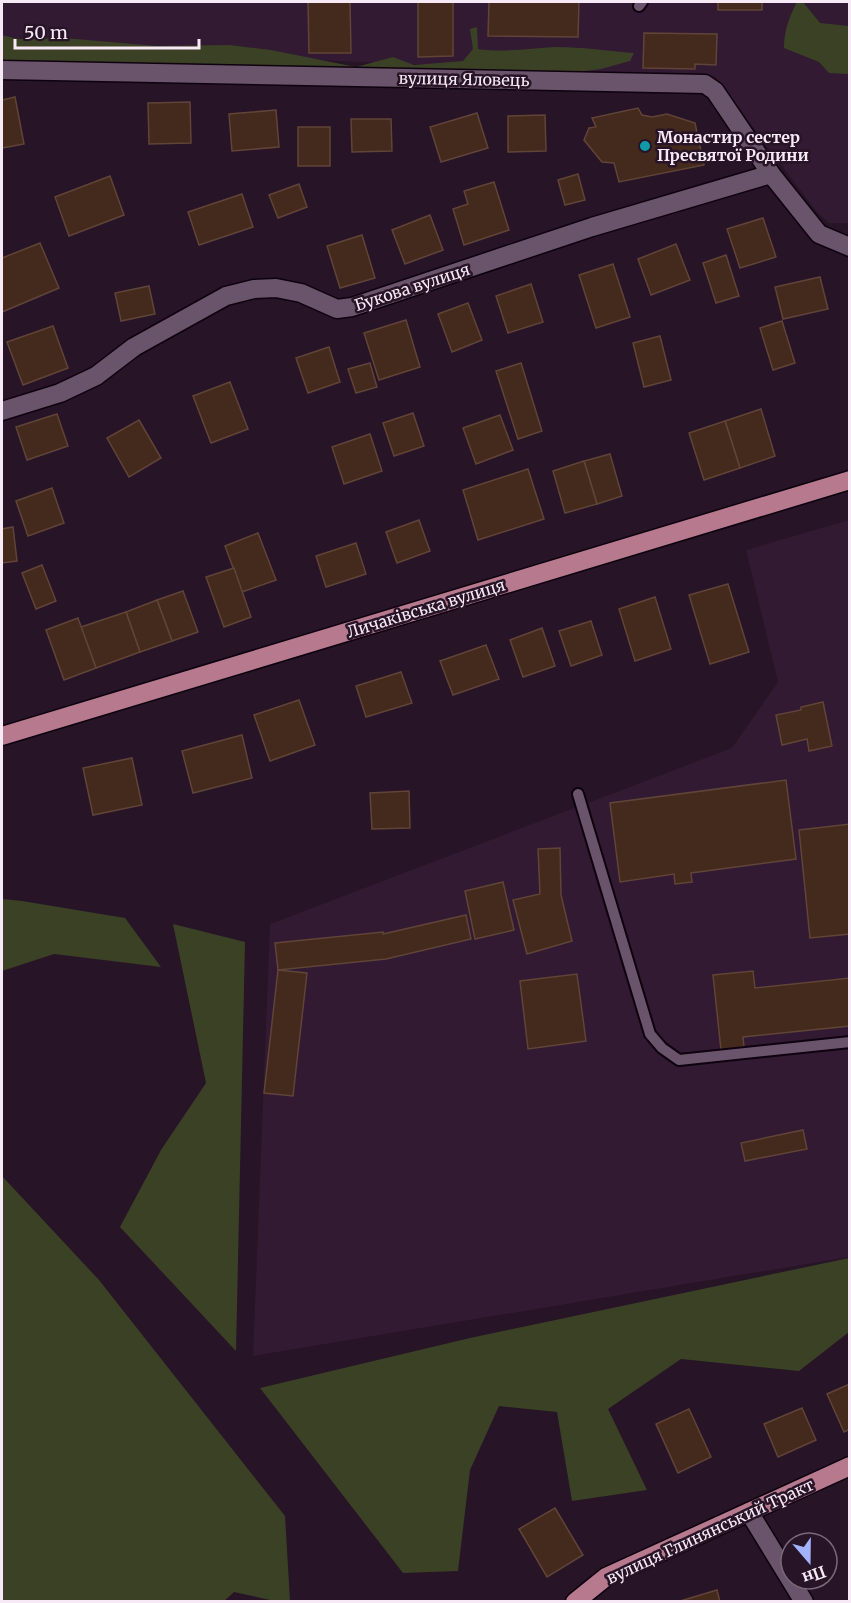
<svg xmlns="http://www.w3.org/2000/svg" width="851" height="1603" viewBox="0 0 851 1603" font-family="Merriweather,serif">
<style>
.built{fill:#311a32}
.green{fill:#3b4125}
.building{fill:#44291d;stroke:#614438;stroke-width:1.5}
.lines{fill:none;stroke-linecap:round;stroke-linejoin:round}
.lane-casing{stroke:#0f0210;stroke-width:14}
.street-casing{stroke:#0f0210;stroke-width:21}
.primary-casing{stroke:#0f0210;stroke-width:21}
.lane{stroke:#6a546b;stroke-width:10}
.street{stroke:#6a546b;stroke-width:18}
.primary{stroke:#b6798e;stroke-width:18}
.culture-dot{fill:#0f9aa8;stroke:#271427;stroke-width:2}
.labels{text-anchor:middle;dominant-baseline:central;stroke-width:5;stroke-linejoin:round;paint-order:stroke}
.street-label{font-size:16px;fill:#f7e9f6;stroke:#271427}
.poi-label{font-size:16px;font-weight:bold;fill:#f7e9f6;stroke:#271427;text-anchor:start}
</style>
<rect width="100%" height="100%" fill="#271427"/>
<g class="built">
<polygon points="2,2 849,2 849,223 829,223 816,211 715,77 2,47"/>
<polygon points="849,520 849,1257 253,1356 270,924 732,748 778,682 746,550"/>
</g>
<g class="green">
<path d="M797,2H803L820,23L849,26V74L829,73L819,62L784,48C784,31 789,17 797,2Z"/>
<path d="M477,27L478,49C504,53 530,48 556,47C582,47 608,51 634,53L630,61L601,69L570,73L2,66V35L18,39L64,38L157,46L229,45L271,50L356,67L393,57L414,65L463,61L473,49L470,29Z"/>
<polygon points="2,899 22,901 125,918 161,967 54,954 2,971"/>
<polygon points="173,924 245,942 236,1351 120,1227 161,1150 206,1083"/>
<polygon points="2,1176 99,1280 285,1516 290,1601 275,1601 234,1592 223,1602 2,1601"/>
<polygon points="849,1258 849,1332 799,1371 681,1359 608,1409 647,1490 572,1501 557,1412 499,1406 470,1470 458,1571 403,1573 260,1388 470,1338"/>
</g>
<g class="building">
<polygon points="308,2 350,2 351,53 309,53"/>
<polygon points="418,2 453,2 453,56 418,57"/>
<polygon points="489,2 579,2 578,37 488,36"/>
<rect x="718" y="2" width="44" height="8"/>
<polygon points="644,33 717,34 716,65 695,64 695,69 643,68"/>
<polygon points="15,97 24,144 2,148 2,100"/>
<polygon points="190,102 191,143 149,144 148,103"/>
<polygon points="638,108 642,115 652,117 667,114 695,123 704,165 619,182 614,163 602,162 584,140 589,128 596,127 592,118"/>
<polygon points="276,110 279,147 232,151 229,114"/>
<polygon points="477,113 488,148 441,162 430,127"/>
<polygon points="545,115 546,151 508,152 508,116"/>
<polygon points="351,119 391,119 392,151 352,152"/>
<rect x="298" y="127" width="32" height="39"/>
<polygon points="578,174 585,200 565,205 558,180"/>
<polygon points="110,176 124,215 69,236 55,197"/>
<polygon points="494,182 509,230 464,245 453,209 468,204 464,191"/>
<polygon points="299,184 307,207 278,218 269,195"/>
<polygon points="242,194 253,227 199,245 188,212"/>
<polygon points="430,215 443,250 405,264 392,230"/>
<polygon points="763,218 776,257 740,268 727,229"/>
<polygon points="362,235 375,278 340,288 327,246"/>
<polygon points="40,243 59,288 2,312 2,258"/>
<polygon points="676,244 690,280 651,295 638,259"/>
<polygon points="726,255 739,296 716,303 703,263"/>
<polygon points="613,264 630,317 596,328 579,275"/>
<polygon points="820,277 828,309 783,319 775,287"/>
<polygon points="531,284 543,322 508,333 496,296"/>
<polygon points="149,286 155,314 121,321 115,293"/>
<polygon points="468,303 482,340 452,352 438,314"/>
<polygon points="406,320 420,367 379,380 364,333"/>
<polygon points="782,321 795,363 773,370 760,328"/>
<polygon points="53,326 68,368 23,385 7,342"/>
<polygon points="660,336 671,380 644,387 633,343"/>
<polygon points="329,347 340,382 308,393 296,358"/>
<polygon points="370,363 377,387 356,393 348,369"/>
<polygon points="521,363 542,431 518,439 496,371"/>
<polygon points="230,382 248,429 211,443 193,396"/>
<polygon points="761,409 775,456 740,468 725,421"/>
<polygon points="413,413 424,446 394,456 383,423"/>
<polygon points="57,414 68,446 27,460 16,427"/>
<polygon points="500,415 513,450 476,464 463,428"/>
<polygon points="139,420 161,458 129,477 107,438"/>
<polygon points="725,421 740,468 704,480 689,433"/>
<polygon points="370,434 382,471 344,484 332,447"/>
<polygon points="610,454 622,496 597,504 584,461"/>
<polygon points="584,461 597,504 565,513 553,471"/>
<polygon points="528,469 544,519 478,540 463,490"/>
<polygon points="52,488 64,523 28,536 16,501"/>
<polygon points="419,520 430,551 397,563 386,532"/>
<polygon points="13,527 17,561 2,563 2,529"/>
<polygon points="258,533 276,580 242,592 225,546"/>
<polygon points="356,543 366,574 326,587 316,556"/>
<polygon points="42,565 56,601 36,609 22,573"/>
<polygon points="234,568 251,617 224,627 206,577"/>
<polygon points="728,584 749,652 710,664 689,595"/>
<polygon points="183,591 198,632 172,641 157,600"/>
<polygon points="655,597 671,649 635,661 619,609"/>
<polygon points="157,600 172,641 140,652 126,612"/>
<polygon points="126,612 140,652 96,668 81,627"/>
<polygon points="78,618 96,668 64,680 46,630"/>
<polygon points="591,621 602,655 571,666 559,631"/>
<polygon points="542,628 555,666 523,677 510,640"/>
<polygon points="486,645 499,679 453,695 440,661"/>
<polygon points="401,672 412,703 366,717 356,686"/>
<polygon points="299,700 315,745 270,761 254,715"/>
<polygon points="823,702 832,746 809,751 807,739 782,745 776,715 801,710 801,707"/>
<polygon points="242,735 252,778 193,793 182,751"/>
<polygon points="132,758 142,805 93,815 83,768"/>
<polygon points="786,780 796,859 691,873 692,882 675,884 674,874 620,882 610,803"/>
<polygon points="409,791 410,828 372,829 370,793"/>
<polygon points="850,824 850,934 810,938 799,830"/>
<polygon points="560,848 561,895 572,941 527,954 513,900 540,894 538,849"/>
<polygon points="503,882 514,930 475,939 465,891"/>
<polygon points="466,915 471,939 386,959 278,970 275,943 383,932 383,934"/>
<polygon points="278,970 307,973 293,1096 264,1093"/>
<polygon points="753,971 755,988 850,978 850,1026 743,1037 744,1047 721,1050 713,975"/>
<polygon points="577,974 586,1041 528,1049 520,981"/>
<polygon points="803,1130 807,1149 745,1161 741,1143"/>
<polygon points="850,1384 850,1429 844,1432 827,1394"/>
<polygon points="802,1408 816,1440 778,1457 764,1424"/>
<polygon points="689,1409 711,1457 678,1473 656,1424"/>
<polygon points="555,1508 583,1555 547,1577 519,1529"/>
<polygon points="717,1590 720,1602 677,1602"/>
</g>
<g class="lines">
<defs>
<g id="lane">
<polyline points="639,6 642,2"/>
<polyline points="578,794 650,1034 662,1048 679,1060 850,1042"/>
</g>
<g id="street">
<polyline points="2,70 705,84 715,91 771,174 819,234 850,247"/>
<polyline points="2,411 60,393 96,376 134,347 226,296 254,289 276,288 301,293 337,309 352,307 592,227 771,174"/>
<polyline points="749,1512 804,1602"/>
</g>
<g id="primary">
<polyline points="2,736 850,480"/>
<polyline points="575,1602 606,1577 850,1466"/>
</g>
</defs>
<use href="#lane" class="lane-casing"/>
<use href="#street" class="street-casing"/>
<use href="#primary" class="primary-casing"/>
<use href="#lane" class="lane"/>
<use href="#street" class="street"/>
<use href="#primary" class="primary"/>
</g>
<circle class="culture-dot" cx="645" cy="146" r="6"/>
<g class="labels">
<g class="street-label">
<text transform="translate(464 79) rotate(1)">вулиця Яловець</text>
<text transform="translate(412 287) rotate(-18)">Букова вулиця</text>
<text transform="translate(426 608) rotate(-17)">Личаківська вулиця</text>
<text transform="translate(710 1531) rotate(-25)">вулиця Глинянський Тракт</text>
</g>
<g class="poi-label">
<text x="657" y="137">Монастир сестер<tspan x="657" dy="18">Пресвятої Родини</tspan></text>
</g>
</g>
<rect width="851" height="1603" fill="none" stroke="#f7e9f6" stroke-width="6"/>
<g transform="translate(809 1561) rotate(160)"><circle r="28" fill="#271427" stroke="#7a697a" stroke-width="1.5"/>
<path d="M0-4.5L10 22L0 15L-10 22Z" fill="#a2b2fd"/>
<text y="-9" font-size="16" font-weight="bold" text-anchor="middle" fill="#f7e9f6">Пн</text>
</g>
<path d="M15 39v9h184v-9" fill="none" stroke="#f7e9f6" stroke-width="3"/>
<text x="24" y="39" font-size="18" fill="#f7e9f6" stroke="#271427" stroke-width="4.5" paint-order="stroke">50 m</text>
</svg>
